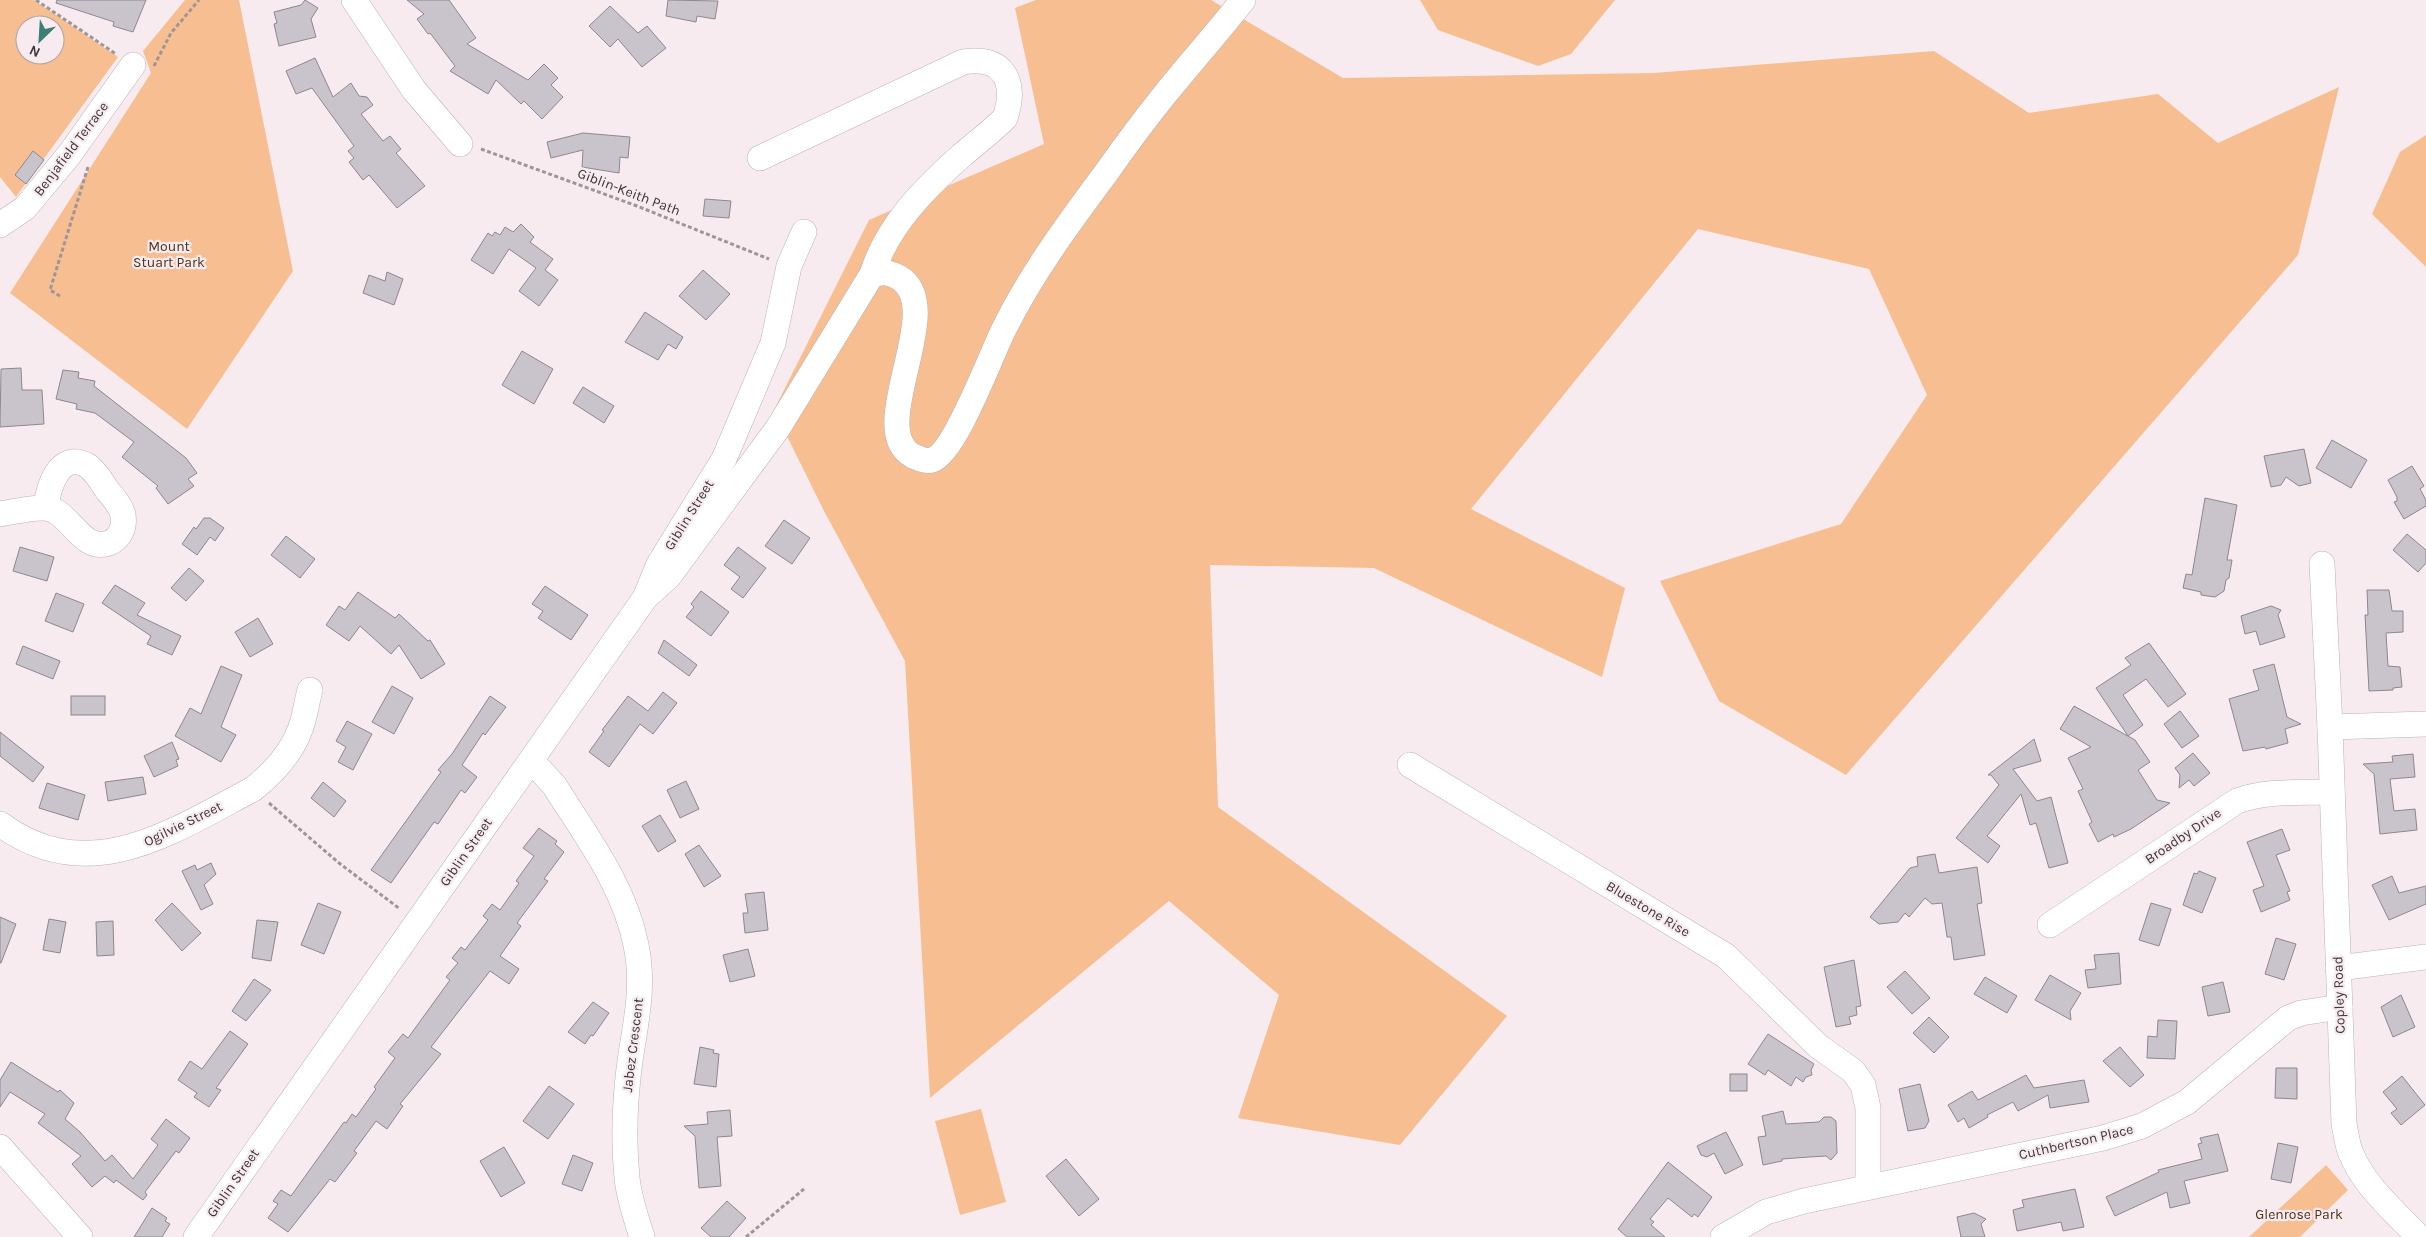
<svg xmlns="http://www.w3.org/2000/svg" width="2426" height="1237" viewBox="0 0 2426 1237" font-family="Karla,sans-serif">
<style>
.green{fill:#f7bf91;fill-rule:evenodd}
.building{fill:#c9c3cb;stroke:#8d878f}
.lines{fill:none;stroke-linecap:round;stroke-linejoin:round}
.minor-casing{stroke:#bdb2b6;stroke-width:26}
.path{stroke:#9e9598;stroke-width:3;stroke-dasharray:4 2.5;stroke-linecap:butt}
.minor{stroke:#fff;stroke-width:25}
.labels{text-anchor:middle;dominant-baseline:central;stroke-width:4.5;stroke-linejoin:round;paint-order:stroke}
.street-label{font-size:14px;fill:#3c3739;stroke:#f7ebef}
.park-label{font-size:14px;fill:#4d3118;stroke:#f7ebef}
</style>
<rect width="100%" height="100%" fill="#f7ebef"/>
<g class="green">
<path d="M0,0H34L118,57L16,197L0,177ZM25,25H55V55H25Z"/>
<polygon points="185,0 239,0 293,271 187,429 10,293 151,73 143,51"/>
<polygon points="1036,0 1211,0 1343,78 1654,73 1934,51 2029,113 2158,94 2218,143 2339,87 2298,255 1846,775 1719,701 1660,581 1841,524 1927,395 1869,269 1698,229 1471,509 1625,588 1602,677 1374,568 1210,565 1218,807 1507,1016 1400,1145 1238,1118 1279,995 1169,901 930,1098 905,661 824,511 774,410 869,220 1044,144 1015,8"/>
<polygon points="1420,0 1615,0 1571,54 1538,66 1438,30"/>
<polygon points="2426,135 2426,267 2372,214 2400,152"/>
<polygon points="981,1109 1006,1202 960,1215 935,1121"/>
<polygon points="2326,1165 2348,1190 2300,1237 2249,1237"/>
</g>
<g class="building">
<polygon points="57,0 146,0 133,32 113,26 114,22 56,3"/>
<polygon points="305,0 318,8 311,19 316,37 279,46 274,24 277,23 274,12 301,5"/>
<polygon points="407,0 449,0 476,38 467,44 528,80 544,64 558,78 551,85 563,97 542,119 524,101 521,104 496,80 488,94 450,71 455,66 430,33 428,34 417,19 424,14"/>
<polygon points="668,0 718,1 715,19 697,16 696,22 666,16"/>
<polygon points="610,6 638,33 647,26 666,48 642,67 618,39 610,47 589,26"/>
<polygon points="315,58 333,97 351,83 359,96 367,97 373,105 361,114 383,141 390,136 401,149 396,153 425,186 397,208 369,175 363,180 349,162 354,158 348,151 354,146 312,88 296,94 286,71"/>
<polygon points="583,133 630,137 628,158 620,157 619,173 582,167 583,150 551,158 547,142"/>
<polygon points="33,151 44,160 26,184 15,175"/>
<polygon points="705,199 731,201 729,218 703,216"/>
<polygon points="521,224 534,237 530,242 553,259 545,270 558,280 539,306 519,291 536,268 509,249 493,274 471,260 488,233 492,236 495,232 500,235 505,227 513,232"/>
<polygon points="703,270 730,294 706,320 679,296"/>
<polygon points="387,272 403,279 394,305 363,293 369,275 385,281"/>
<polygon points="645,312 683,337 676,349 668,344 658,360 625,342"/>
<polygon points="522,351 553,369 534,404 502,385"/>
<polygon points="21,368 22,390 42,390 44,424 0,427 1,369"/>
<polygon points="63,370 79,372 78,378 95,381 94,386 186,458 197,473 188,479 194,486 168,504 156,488 158,486 122,457 134,442 95,413 76,409 77,404 56,399"/>
<polygon points="583,387 614,406 604,423 573,403"/>
<polygon points="2332,440 2367,460 2351,488 2316,468"/>
<polygon points="2304,449 2311,483 2299,486 2286,477 2281,485 2271,487 2264,456"/>
<polygon points="2412,466 2424,486 2420,489 2426,500 2426,506 2404,519 2394,502 2397,501 2397,497 2388,480"/>
<polygon points="2205,498 2237,505 2227,560 2232,560 2229,578 2226,580 2224,591 2215,597 2201,595 2201,592 2183,588 2186,574 2192,575"/>
<polygon points="204,518 210,518 224,528 215,541 210,537 197,555 182,544 194,527 196,529"/>
<polygon points="784,520 810,538 792,564 765,546"/>
<polygon points="2407,534 2426,550 2426,563 2418,572 2393,550"/>
<polygon points="286,536 315,559 300,578 271,555"/>
<polygon points="20,547 54,557 47,581 13,571"/>
<polygon points="738,547 766,568 743,598 731,589 740,577 724,565"/>
<polygon points="189,568 204,581 186,601 171,588"/>
<polygon points="115,585 145,603 137,615 181,636 172,655 147,644 151,636 102,603"/>
<polygon points="545,586 588,615 571,640 538,618 543,611 532,604"/>
<polygon points="2367,590 2389,590 2392,611 2403,611 2403,632 2386,633 2388,666 2400,667 2402,687 2393,688 2393,690 2369,691 2365,615 2368,615"/>
<polygon points="701,591 729,612 711,636 686,617 694,607 691,604"/>
<polygon points="358,592 395,618 399,614 428,641 430,640 445,664 421,679 399,645 391,654 360,626 349,641 326,625 339,606 345,610"/>
<polygon points="56,593 84,604 73,632 45,621"/>
<polygon points="2271,606 2281,610 2278,615 2285,637 2260,645 2256,631 2245,634 2241,616"/>
<polygon points="258,618 273,644 250,657 235,632"/>
<polygon points="664,640 697,665 689,676 658,653"/>
<polygon points="2149,643 2186,694 2168,707 2146,679 2123,695 2143,725 2128,736 2096,688 2131,665 2125,658"/>
<polygon points="23,646 60,661 53,679 16,664"/>
<polygon points="2274,664 2287,717 2301,724 2285,729 2288,743 2266,749 2265,747 2243,751 2229,699 2259,690 2253,670"/>
<polygon points="221,666 242,675 221,727 236,735 221,762 175,736 190,708 201,714"/>
<polygon points="392,686 413,698 394,734 372,722"/>
<polygon points="663,692 677,703 653,734 640,724 609,767 589,752 604,731 602,730 628,696 648,711"/>
<rect x="71" y="696" width="34" height="19"/>
<polygon points="490,696 506,707 485,735 483,733 462,765 477,777 465,793 461,790 438,824 434,822 391,883 371,870 441,772 438,770 452,754"/>
<polygon points="2074,706 2135,740 2150,762 2138,770 2157,800 2170,803 2131,829 2114,837 2113,834 2098,842 2089,824 2092,822 2078,791 2083,789 2068,758 2091,747 2060,729"/>
<polygon points="2180,711 2199,736 2182,748 2164,724"/>
<polygon points="347,721 372,734 353,770 338,762 346,747 336,741"/>
<polygon points="0,732 44,767 33,782 0,756"/>
<polygon points="2034,739 2041,761 2013,769 2037,801 2051,797 2068,863 2049,868 2036,823 2030,825 2021,794 1987,836 2000,846 1988,863 1956,838 1999,785 1991,775 1988,775"/>
<polygon points="172,742 179,759 176,760 178,766 154,777 144,756"/>
<polygon points="2193,753 2210,773 2194,786 2189,780 2179,788 2180,775 2175,768"/>
<polygon points="2413,754 2415,777 2390,779 2394,811 2415,809 2417,830 2380,834 2374,774 2363,764 2393,762 2392,756"/>
<polygon points="143,777 146,794 108,801 105,782"/>
<polygon points="686,781 699,809 680,818 667,790"/>
<polygon points="323,782 346,801 334,817 311,798"/>
<polygon points="47,783 85,795 78,820 39,808"/>
<polygon points="660,815 676,841 658,852 642,826"/>
<polygon points="539,828 557,841 555,844 564,852 544,879 548,881 517,923 521,926 500,956 519,969 509,984 490,971 431,1047 441,1054 400,1104 403,1106 387,1129 376,1121 354,1151 357,1153 335,1182 330,1179 288,1232 268,1218 278,1204 273,1201 281,1190 291,1196 344,1122 346,1123 352,1114 356,1117 376,1089 374,1087 395,1058 388,1052 403,1034 408,1038 450,980 446,977 458,963 452,958 461,947 465,950 488,920 483,916 492,904 500,910 519,883 516,881 534,856 523,848"/>
<polygon points="2282,829 2290,850 2276,855 2290,891 2287,892 2290,900 2261,912 2253,890 2264,886 2247,842"/>
<polygon points="699,845 721,876 704,887 685,854"/>
<polygon points="1935,854 1939,873 1977,867 1982,903 1977,904 1985,955 1954,960 1951,937 1947,937 1942,903 1932,904 1925,898 1909,917 1905,913 1898,922 1879,924 1870,917 1910,868 1918,866 1917,857"/>
<polygon points="211,863 216,874 204,885 213,904 201,910 182,871 195,865 197,870"/>
<polygon points="2199,871 2216,878 2202,913 2183,905 2194,873 2197,874"/>
<polygon points="2392,876 2399,893 2426,886 2426,904 2389,920 2372,885"/>
<polygon points="764,892 768,930 745,933 743,913 748,913 745,894"/>
<polygon points="172,903 201,933 182,951 155,920"/>
<polygon points="318,903 341,912 324,954 301,945"/>
<polygon points="2151,903 2171,909 2159,946 2139,940"/>
<polygon points="0,917 16,924 1,963 0,963"/>
<polygon points="49,919 66,922 60,953 43,950"/>
<polygon points="257,920 278,922 271,961 252,958"/>
<polygon points="113,921 114,955 97,956 96,922"/>
<polygon points="2276,938 2296,944 2284,980 2265,974"/>
<polygon points="748,949 755,976 730,982 723,955"/>
<polygon points="2119,953 2121,984 2088,988 2085,970 2096,969 2094,955"/>
<polygon points="1854,960 1861,1006 1856,1007 1857,1015 1849,1017 1851,1024 1836,1027 1824,967"/>
<polygon points="1905,971 1930,998 1912,1014 1887,987"/>
<polygon points="2050,975 2081,993 2070,1011 2071,1020 2035,1000"/>
<polygon points="1985,977 2017,996 2007,1013 1974,994"/>
<polygon points="254,979 271,990 246,1021 232,1011"/>
<polygon points="2223,982 2230,1012 2208,1016 2202,987"/>
<polygon points="2401,995 2415,1027 2393,1037 2381,1007"/>
<polygon points="593,1002 609,1013 593,1036 591,1035 585,1044 568,1032"/>
<polygon points="1929,1017 1949,1037 1934,1053 1913,1033"/>
<polygon points="2158,1020 2177,1021 2175,1059 2147,1058 2148,1036 2157,1037"/>
<polygon points="230,1031 248,1044 216,1088 221,1090 209,1107 194,1097 197,1093 178,1080 190,1061 202,1069"/>
<polygon points="1768,1034 1814,1064 1811,1070 1812,1075 1806,1077 1803,1082 1796,1077 1791,1086 1768,1070 1765,1075 1748,1064"/>
<polygon points="700,1047 714,1050 713,1053 719,1054 716,1087 694,1084"/>
<polygon points="2120,1047 2144,1075 2130,1087 2103,1061"/>
<polygon points="11,1062 58,1092 60,1090 74,1103 65,1119 80,1132 105,1161 112,1155 133,1179 158,1145 151,1139 166,1119 190,1138 179,1153 176,1151 145,1192 147,1195 143,1200 116,1180 114,1183 105,1176 92,1187 72,1164 81,1156 38,1123 45,1114 10,1092 0,1107 0,1080"/>
<polygon points="2276,1068 2297,1068 2297,1099 2275,1098"/>
<rect x="1730" y="1074" width="17" height="17"/>
<polygon points="2026,1075 2034,1088 2084,1080 2089,1102 2050,1108 2048,1095 2018,1111 2013,1102 1987,1115 1988,1117 1969,1128 1964,1118 1958,1122 1948,1105 1972,1091 1978,1100"/>
<polygon points="2402,1076 2425,1105 2401,1125 2391,1113 2397,1109 2383,1092"/>
<polygon points="1920,1084 1929,1121 1925,1128 1908,1131 1899,1089"/>
<polygon points="549,1086 574,1104 548,1139 523,1121"/>
<polygon points="730,1110 732,1136 717,1137 721,1186 699,1188 695,1136 684,1126 708,1124 707,1112"/>
<polygon points="1783,1111 1786,1124 1819,1122 1824,1117 1831,1117 1836,1121 1837,1153 1831,1160 1826,1156 1809,1157 1782,1159 1782,1161 1763,1165 1758,1137 1766,1136 1762,1116"/>
<polygon points="1726,1132 1743,1165 1725,1174 1714,1153 1707,1157 1701,1155 1697,1146"/>
<polygon points="2218,1134 2228,1171 2184,1181 2190,1203 2170,1208 2167,1192 2115,1216 2106,1197 2159,1172 2158,1170 2202,1159 2198,1144 2202,1143 2200,1138"/>
<polygon points="2278,1143 2298,1147 2291,1183 2271,1179"/>
<polygon points="504,1147 525,1183 501,1197 480,1161"/>
<polygon points="573,1155 593,1163 582,1191 562,1184"/>
<polygon points="1066,1159 1099,1199 1079,1216 1046,1176"/>
<polygon points="1668,1162 1712,1197 1698,1217 1694,1214 1692,1217 1668,1198 1650,1219 1654,1222 1651,1225 1665,1237 1627,1237 1618,1229"/>
<polygon points="2075,1189 2084,1227 2063,1231 2061,1222 2017,1231 2013,1210 2024,1207 2022,1200"/>
<polygon points="727,1201 746,1218 729,1237 711,1237 701,1228"/>
<polygon points="152,1208 167,1218 165,1221 170,1224 162,1237 134,1237"/>
<polygon points="1974,1213 1986,1219 1981,1224 1985,1237 1961,1237 1957,1217"/>
</g>
<g class="lines">
<defs>
<g id="minor">
<polyline points="354,0 414,90 460,144"/>
<path d="M760,158L963,62C1004,55 1017,82 1005,118C991,132 976,143 961,156C924,189 886,227 872,275"/>
<polyline points="0,225 25,208 69,155 133,65"/>
<path d="M0,514C14,512 32,507 45,508C70,510 81,553 109,543C120,539 125,527 123,515C121,506 113,497 107,490C102,482 96,472 88,466C59,449 48,488 46,508"/>
<path d="M2322,564L2330,727L2344,1124C2346,1133 2347,1143 2350,1151C2363,1185 2394,1211 2419,1237"/>
<path d="M645,598L669,576L778,428L871,276C881,271 888,272 898,277C950,306 863,429 913,456C919,458 926,462 932,460C955,453 991,355 1003,331C1031,274 1068,224 1106,173C1125,146 1145,119 1166,93C1191,62 1218,32 1243,0"/>
<polyline points="2330,727 2426,724"/>
<path d="M530,762L541,771L554,785C586,836 624,885 636,945C644,983 637,1017 631,1054C625,1094 623,1138 627,1178C629,1198 636,1218 642,1237"/>
<polyline points="1410,765 1726,956 1818,1046 1853,1071 1863,1085 1868,1108 1868,1186"/>
<path d="M0,824C88,889 172,832 253,789C272,774 290,755 299,732C305,719 306,704 310,690"/>
<path d="M2050,925L2237,801C2267,790 2300,793 2332,792"/>
<polyline points="2338,968 2426,957"/>
<polyline points="0,1147 80,1237"/>
<polyline points="196,1237 645,598 659,564 724,459 773,343 789,266 804,232"/>
<polyline points="1723,1237 1766,1212 1804,1201 2103,1138 2142,1126 2187,1102 2288,1018 2301,1013 2340,1007"/>
</g>
</defs>
<use href="#minor" class="minor-casing"/>
<g class="path">
<polyline points="36,0 116,54"/>
<polyline points="154,66 171,33 199,0"/>
<polyline points="481,149 637,206 769,259"/>
<polyline points="60,296 50,290 88,167"/>
<polyline points="269,803 339,863 400,909"/>
<polyline points="746,1237 804,1189"/>
</g>
<use href="#minor" class="minor"/>
</g>
<g class="labels">
<g class="street-label">
<text transform="translate(71 149) rotate(-53)">Benjafield Terrace</text>
<text transform="translate(629 192) rotate(21)">Giblin-Keith Path</text>
<text transform="translate(689 515) rotate(-58)">Giblin Street</text>
<text transform="translate(183 824) rotate(-26)">Ogilvie Street</text>
<text transform="translate(2183 836) rotate(-34)">Broadby Drive</text>
<text transform="translate(466 852) rotate(-55)">Giblin Street</text>
<text transform="translate(1648 909) rotate(31)">Bluestone Rise</text>
<text transform="translate(2339 995) rotate(-92)">Copley Road</text>
<text transform="translate(633 1045) rotate(-83)">Jabez Crescent</text>
<text transform="translate(2076 1142) rotate(-13)">Cuthbertson Place</text>
<text transform="translate(233 1183) rotate(-55)">Giblin Street</text>
</g>
<g class="park-label">
<text x="169" y="246">Mount<tspan x="169" dy="16">Stuart Park</tspan></text>
<text x="2299" y="1214">Glenrose Park</text>
</g>
</g>
<g transform="translate(40 40) rotate(205)"><circle r="24" fill="#f7ebef" stroke="#aca3a6"/>
<path d="M0-4L9 19L0 12L-9 19Z" fill="#3c8075"/>
<text y="-8" font-size="14" font-weight="bold" text-anchor="middle" fill="#3c3739">N</text>
</g>
</svg>
